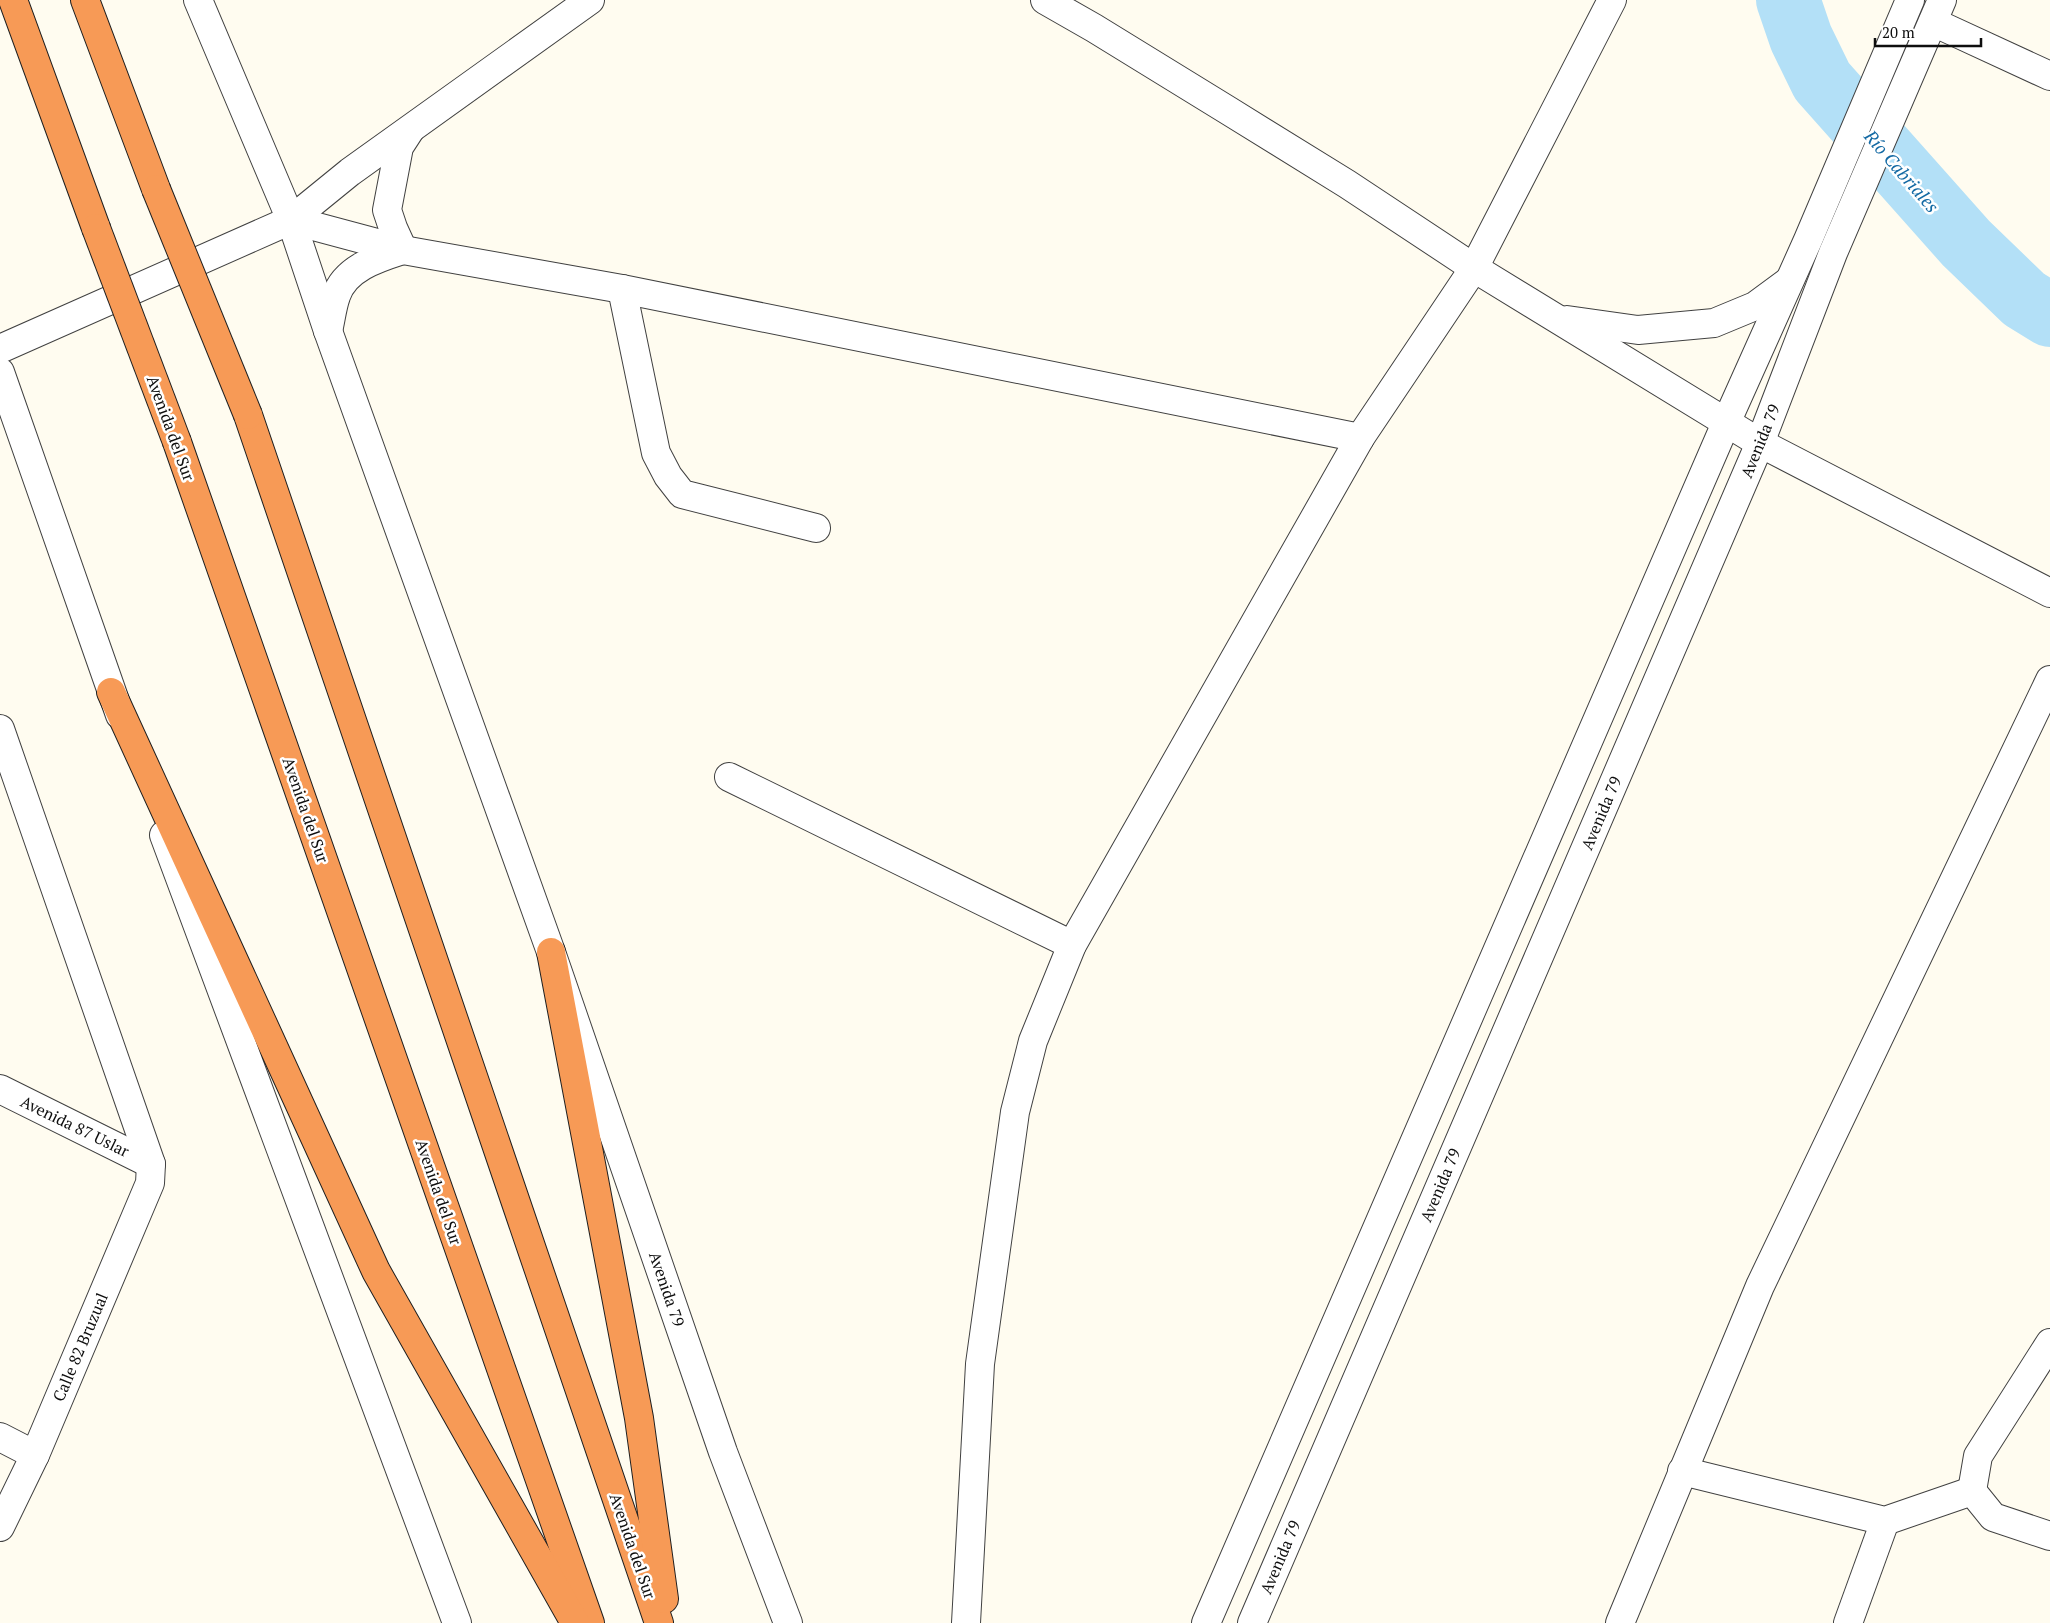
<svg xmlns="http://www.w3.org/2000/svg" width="2050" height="1623" viewBox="0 0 2050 1623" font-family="'PT Serif',serif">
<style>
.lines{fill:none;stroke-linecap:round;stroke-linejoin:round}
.river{stroke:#b3e0f7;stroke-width:64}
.street-casing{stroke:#414141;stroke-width:30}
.highway-casing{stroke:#1f1f1f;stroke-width:30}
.street{stroke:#fff;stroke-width:28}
.highway{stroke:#f79a56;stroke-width:28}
.highway-bridge-casing{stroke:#1f1f1f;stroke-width:30;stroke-linecap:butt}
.highway-bridge{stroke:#f79a56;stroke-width:28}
.labels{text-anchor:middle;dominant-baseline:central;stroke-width:5;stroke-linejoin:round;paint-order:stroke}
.street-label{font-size:16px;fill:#0e0e0e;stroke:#fff}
.water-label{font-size:18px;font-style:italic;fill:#146aa4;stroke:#fff}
</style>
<rect width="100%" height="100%" fill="#fffcf0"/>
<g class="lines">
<polyline class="river" points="1788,0 1801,38 1822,81 1966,243 2024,299 2050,315"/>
<defs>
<g id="street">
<polyline points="198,0 291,220 328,331 551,952 723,1452 788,1623"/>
<polyline points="1045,0 1094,28 1229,111 1347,184 1474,268 1760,443 2050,593"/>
<polyline points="1933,22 2050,76"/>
<polyline points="291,220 403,250 622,289 1360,438"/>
<polyline points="622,289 656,453 668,476 682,494 816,528"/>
<polyline points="1567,320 1638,330 1714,323 1755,306 1789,281"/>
<path d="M328,331C331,319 332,307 336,296C345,268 378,258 403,250L393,228L387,210L399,147L410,130"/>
<polyline points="0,349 291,220 350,172 590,0"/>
<polyline points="0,372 120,715"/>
<polyline points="0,729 151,1164 150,1183 35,1455 0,1527"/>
<polyline points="729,777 1072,945"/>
<polyline points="164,835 457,1623"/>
<polyline points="0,1089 151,1164"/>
<polyline points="0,1437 35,1455"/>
<polyline points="1682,1471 1885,1521 1972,1491 1993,1517 2050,1536"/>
<polyline points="1972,1491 1978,1456 2050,1343"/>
<polyline points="966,1623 980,1364 1015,1112 1033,1041 1072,945 1360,438 1474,268 1612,0"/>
<polyline points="1206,1623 1726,423 1808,240 1910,0"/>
<polyline points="1252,1623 1760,443 1833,253 1942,0"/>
<polyline points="1620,1623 1760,1286 2050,680"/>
<polyline points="1848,1623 1885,1521"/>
</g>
<g id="highway">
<polyline points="13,0 96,228"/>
<polyline points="85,0 156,189"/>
<polyline points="248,415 659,1623"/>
<polyline points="177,442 590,1623"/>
<polyline points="111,692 376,1271 575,1623"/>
<polyline points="551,952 639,1418 664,1599"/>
</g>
</defs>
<use href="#street" class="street-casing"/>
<use href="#highway" class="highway-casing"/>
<use href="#street" class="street"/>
<use href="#highway" class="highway"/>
<defs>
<g id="highway-bridge">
<polyline points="156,189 248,415"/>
<polyline points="96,228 177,442"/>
</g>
</defs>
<use href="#highway-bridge" class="highway-bridge-casing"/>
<use href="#highway-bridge" class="highway-bridge"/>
</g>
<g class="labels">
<g class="street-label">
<text transform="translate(171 428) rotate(70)">Avenida del Sur</text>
<text transform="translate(1760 441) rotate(-68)">Avenida 79</text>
<text transform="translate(306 810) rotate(71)">Avenida del Sur</text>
<text transform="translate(1601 813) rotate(-67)">Avenida 79</text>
<text transform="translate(75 1126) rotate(26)">Avenida 87 Uslar</text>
<text transform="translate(1440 1185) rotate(-67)">Avenida 79</text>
<text transform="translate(439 1192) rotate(71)">Avenida del Sur</text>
<text transform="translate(667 1289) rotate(71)">Avenida 79</text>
<text transform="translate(80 1347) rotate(-67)">Calle 82 Bruzual</text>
<text transform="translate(633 1546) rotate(71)">Avenida del Sur</text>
<text transform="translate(1280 1557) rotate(-67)">Avenida 79</text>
</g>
<g class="water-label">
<text transform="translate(1902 171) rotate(49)">Río Cabriales</text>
</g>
</g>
<path d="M1875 38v8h106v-8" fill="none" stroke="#0e0e0e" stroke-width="2.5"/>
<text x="1882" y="38" font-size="15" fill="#0e0e0e" stroke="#ffffff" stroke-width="4" paint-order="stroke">20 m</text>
</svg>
